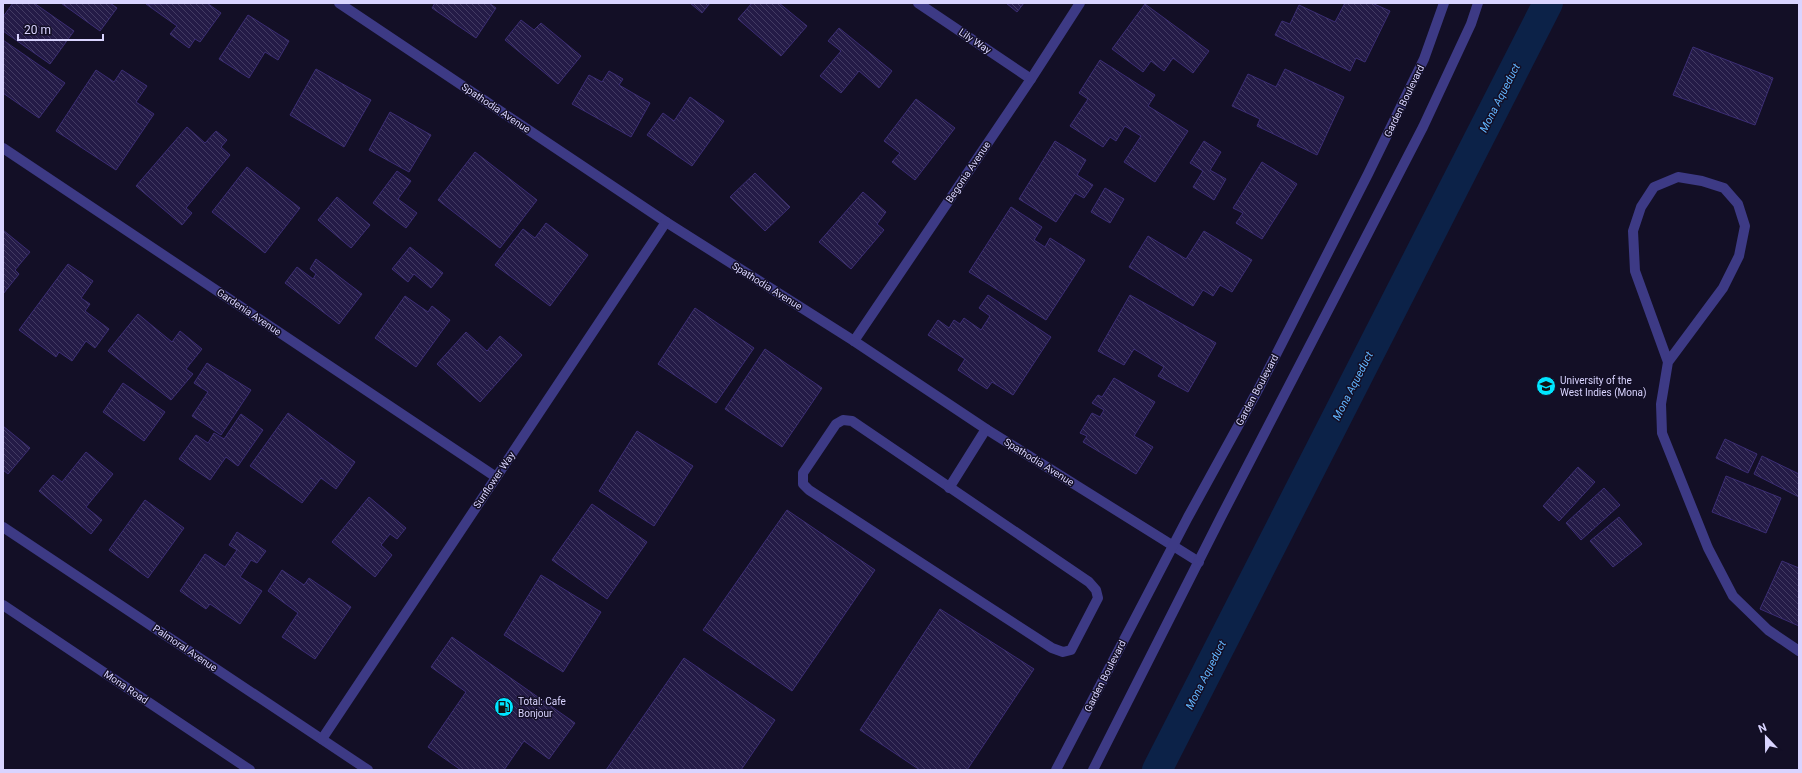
<svg xmlns="http://www.w3.org/2000/svg" width="1802" height="773" viewBox="0 0 1802 773" font-family="Roboto,sans-serif">
<style>
.lines{fill:none;stroke-linecap:round;stroke-linejoin:round}
.canal{stroke:#0c2248;stroke-width:30}
.building{fill:url(#building-back-hatch);stroke:#3b2d73}
.minor{stroke:#3d3a85;stroke-width:10}
.labels{text-anchor:middle;dominant-baseline:central;stroke-width:3;stroke-linejoin:round;paint-order:stroke}
.street-label{font-size:10px;fill:#d9d4ff;stroke:#130f26}
.poi-label{font-size:10px;fill:#d9d4ff;stroke:#130f26;text-anchor:start}
.water-label{font-size:11px;font-style:italic;fill:#62b6ff;stroke:#130f26}
</style>
<defs>
<pattern id="building-back-hatch" width="6" height="6" patternUnits="userSpaceOnUse"><rect width="6" height="6" fill="#241b47"/><path d="M-1 5l2 2M0 0l6 6M5-1l2 2" fill="none" stroke="#433b63"/></pattern>
</defs>
<rect width="100%" height="100%" fill="#130f26"/>
<g class="lines">
<polyline class="canal" points="1157,770 1548,3"/>
</g>
<g class="building">
<polygon points="13,3 34,3 74,31 50,64 3,31 3,17"/>
<polygon points="61,3 110,3 117,8 100,31"/>
<polygon points="207,3 221,13 200,42 195,39 189,48 170,34 177,26 146,4"/>
<polygon points="435,3 489,3 496,8 476,38 432,8"/>
<polygon points="690,3 710,3 702,13"/>
<polygon points="752,3 779,3 807,26 781,56 738,19"/>
<polygon points="1006,3 1024,3 1017,12"/>
<polygon points="1345,3 1372,3 1390,11 1365,62 1356,58 1350,71 1275,35 1282,21 1290,24 1299,5 1335,22"/>
<polygon points="1145,4 1209,51 1193,73 1173,58 1164,71 1151,61 1143,72 1112,49"/>
<polygon points="248,15 289,41 278,60 265,52 249,78 219,59"/>
<polygon points="521,20 534,30 541,23 581,56 558,84 505,40"/>
<polygon points="839,28 892,71 879,88 859,71 841,93 820,76 841,51 828,41"/>
<polygon points="3,40 65,83 39,118 3,93"/>
<polygon points="1693,47 1773,78 1755,125 1673,95"/>
<polygon points="1100,60 1155,95 1148,106 1188,131 1155,182 1124,162 1141,136 1125,126 1116,141 1110,137 1103,147 1070,126 1088,99 1079,93"/>
<polygon points="316,69 371,100 344,147 290,115"/>
<polygon points="1285,69 1344,97 1317,155 1257,126 1260,119 1232,106 1248,74 1276,87"/>
<polygon points="96,70 114,82 122,70 147,86 136,102 154,114 116,170 56,131"/>
<polygon points="609,71 623,79 619,85 650,103 631,137 572,104 589,75 602,82"/>
<polygon points="690,97 724,121 692,166 647,135 663,113 674,121"/>
<polygon points="916,99 955,128 915,180 892,162 900,153 884,141"/>
<polygon points="390,112 431,135 409,172 369,150"/>
<polygon points="187,127 205,143 216,131 227,140 221,147 230,155 186,208 192,213 182,225 136,186"/>
<polygon points="1055,141 1086,160 1077,175 1093,185 1084,198 1075,193 1056,222 1019,199"/>
<polygon points="1204,141 1221,152 1210,170 1226,179 1214,200 1193,187 1203,171 1190,163"/>
<polygon points="475,152 537,200 500,248 438,200"/>
<polygon points="1262,162 1297,184 1262,239 1236,223 1243,213 1233,208"/>
<polygon points="247,167 300,208 265,253 212,212"/>
<polygon points="397,171 411,181 398,199 417,213 406,228 373,203"/>
<polygon points="755,173 790,207 765,231 730,197"/>
<polygon points="1105,188 1124,199 1110,223 1091,212"/>
<polygon points="863,192 886,212 877,224 884,230 851,269 819,242"/>
<polygon points="337,197 370,225 351,248 318,220"/>
<polygon points="1011,207 1042,227 1034,240 1045,247 1050,238 1085,260 1046,320 969,272"/>
<polygon points="546,223 588,255 550,306 495,265 523,229 535,238"/>
<polygon points="3,230 30,252 15,270 19,274 3,294"/>
<polygon points="1204,231 1252,260 1232,292 1220,285 1213,296 1203,290 1193,306 1129,267 1148,236 1186,259"/>
<polygon points="410,247 443,273 431,288 414,274 408,282 392,269"/>
<polygon points="316,259 362,294 339,324 285,283 297,267 313,279 316,274 310,269"/>
<polygon points="68,264 93,281 81,298 90,304 85,311 109,329 95,348 86,341 72,361 59,352 56,357 19,330"/>
<polygon points="988,295 1051,337 1013,395 992,382 987,389 958,370 965,359 928,335 938,320 949,328 954,320 960,324 964,318 981,330 990,316 979,308"/>
<polygon points="1130,295 1216,343 1188,392 1158,376 1164,367 1134,349 1124,365 1098,351"/>
<polygon points="405,296 428,312 432,306 450,320 416,367 375,338"/>
<polygon points="695,308 754,348 716,403 658,364"/>
<polygon points="138,314 172,342 180,331 202,349 186,369 193,374 171,400 108,351"/>
<polygon points="466,332 487,351 500,336 522,355 480,402 437,364"/>
<polygon points="765,349 822,388 782,447 725,409"/>
<polygon points="207,363 251,390 221,435 192,416 208,392 194,383"/>
<polygon points="1114,378 1155,402 1134,436 1153,447 1136,474 1083,442 1087,436 1080,433 1092,413 1100,417 1104,410 1092,403 1098,395 1102,397"/>
<polygon points="123,383 165,412 144,441 103,412"/>
<polygon points="288,413 355,462 336,489 321,478 302,503 250,466"/>
<polygon points="241,414 263,430 238,466 226,457 210,480 179,459 196,435 208,443 214,433 224,439"/>
<polygon points="3,426 30,448 8,474 3,470"/>
<polygon points="637,431 693,466 654,526 599,491"/>
<polygon points="1725,439 1757,454 1748,473 1716,458"/>
<polygon points="86,452 113,474 86,507 102,520 91,534 39,491 53,475 62,482"/>
<polygon points="1762,456 1799,474 1799,497 1754,474"/>
<polygon points="1578,467 1595,482 1559,521 1543,506"/>
<polygon points="1726,476 1781,498 1766,533 1712,512"/>
<polygon points="1604,488 1620,505 1581,540 1566,523"/>
<polygon points="369,497 406,528 397,539 390,534 381,545 392,555 375,577 332,542"/>
<polygon points="145,500 184,528 148,578 109,550"/>
<polygon points="592,504 647,542 607,599 552,560"/>
<polygon points="787,510 875,570 792,691 703,630"/>
<polygon points="1619,517 1642,544 1613,567 1590,541"/>
<polygon points="237,532 266,551 257,563 251,560 240,577 262,591 240,624 210,604 206,609 180,591 205,554 225,567 237,550 229,545"/>
<polygon points="1782,561 1799,568 1799,626 1760,609"/>
<polygon points="282,570 304,585 309,578 351,607 315,659 282,637 298,613 268,591"/>
<polygon points="541,575 601,612 563,672 504,635"/>
<polygon points="940,609 1034,669 967,770 920,770 860,730"/>
<polygon points="452,637 575,723 549,759 524,741 504,770 461,770 428,747 466,692 431,667"/>
<polygon points="684,658 775,720 741,770 606,770"/>
</g>
<g class="lines">
<g class="minor">
<polyline points="339,3 666,222 854,341 986,429 1199,562"/>
<polyline points="918,3 1031,79"/>
<polyline points="3,148 496,477"/>
<polyline points="854,341 1031,79 1080,3"/>
<polyline points="1668,362 1635,271 1633,231 1641,207 1654,187 1678,177 1702,181 1724,188 1738,204 1745,226 1739,256 1723,288 1668,362 1661,404 1662,433 1708,548 1733,596 1768,630 1799,651"/>
<polygon points="843,420 852,421 1089,582 1096,590 1098,598 1071,650 1063,652 1052,648 809,490 803,484 803,473 836,424"/>
<polyline points="949,488 986,429"/>
<polyline points="3,527 368,770"/>
<polyline points="3,605 250,770"/>
<polyline points="322,739 666,222"/>
<polyline points="1056,770 1188,517 1259,388 1368,174 1424,59 1444,3"/>
<polyline points="1093,770 1221,517 1423,127 1471,24 1478,3"/>
</g>
</g>
<defs>
<symbol id="university-disc" viewBox="-11 -11 22 22"><circle r="9.5" fill="#00e5ff" stroke="#130f26"/><path d="M0-5L7-2L0 1L-7-2ZM-4 1L0 2.5L4 1V4Q0 6-4 4Z" fill="#111"/></symbol>
<symbol id="fuel-disc" viewBox="-11 -11 22 22"><circle r="9.5" fill="#00e5ff" stroke="#130f26"/><path d="M-5.5-6h7V0h2V4h1.3V-2.5L3-4.5l.8-.8L6-3V5H2.5V1h-1V6h-7ZM-4.2-4.7v3.2H.2V-4.7Z" fill="#111"/></symbol>
</defs>
<g fill-rule="evenodd">
<use href="#university-disc" x="1535" y="375" width="22" height="22"/>
<use href="#fuel-disc" x="493" y="696" width="22" height="22"/>
</g>
<g class="labels">
<g class="street-label">
<text transform="translate(975 41) rotate(34)">Lily Way</text>
<text transform="translate(1404 101) rotate(-64)">Garden Boulevard</text>
<text transform="translate(496 108) rotate(34)">Spathodia Avenue</text>
<text transform="translate(968 172) rotate(-56)">Begonia Avenue</text>
<text transform="translate(767 286) rotate(32)">Spathodia Avenue</text>
<text transform="translate(249 312) rotate(34)">Gardenia Avenue</text>
<text transform="translate(1257 390) rotate(-62)">Garden Boulevard</text>
<text transform="translate(1039 462) rotate(32)">Spathodia Avenue</text>
<text transform="translate(494 480) rotate(-56)">Sunflower Way</text>
<text transform="translate(185 648) rotate(34)">Palmoral Avenue</text>
<text transform="translate(1105 676) rotate(-63)">Garden Boulevard</text>
<text transform="translate(126 687) rotate(34)">Mona Road</text>
</g>
<g class="poi-label">
<text x="1560" y="380">University of the<tspan x="1560" dy="12">West Indies (Mona)</tspan></text>
<text x="518" y="701">Total: Cafe<tspan x="518" dy="12">Bonjour</tspan></text>
</g>
<g class="water-label">
<text transform="translate(1500 98) rotate(-63)">Mona Aqueduct</text>
<text transform="translate(1353 386) rotate(-63)">Mona Aqueduct</text>
<text transform="translate(1206 675) rotate(-63)">Mona Aqueduct</text>
</g>
</g>
<rect width="1802" height="773" fill="none" stroke="#d9d4ff" stroke-width="8"/>
<g transform="translate(1766 737) rotate(338)" stroke="#130f26" stroke-width="3" paint-order="stroke">
<path d="M0-3L7 15L0 10L-7 15Z" fill="#d9d4ff"/>
<text y="-6" font-size="11" font-weight="bold" text-anchor="middle" fill="#d9d4ff">N</text>
</g>
<path d="M18 34v6h85v-6" fill="none" stroke="#d9d4ff" stroke-width="2"/>
<text x="24" y="34" font-size="12" fill="#d9d4ff" stroke="#130f26" stroke-width="3" paint-order="stroke">20 m</text>
</svg>
